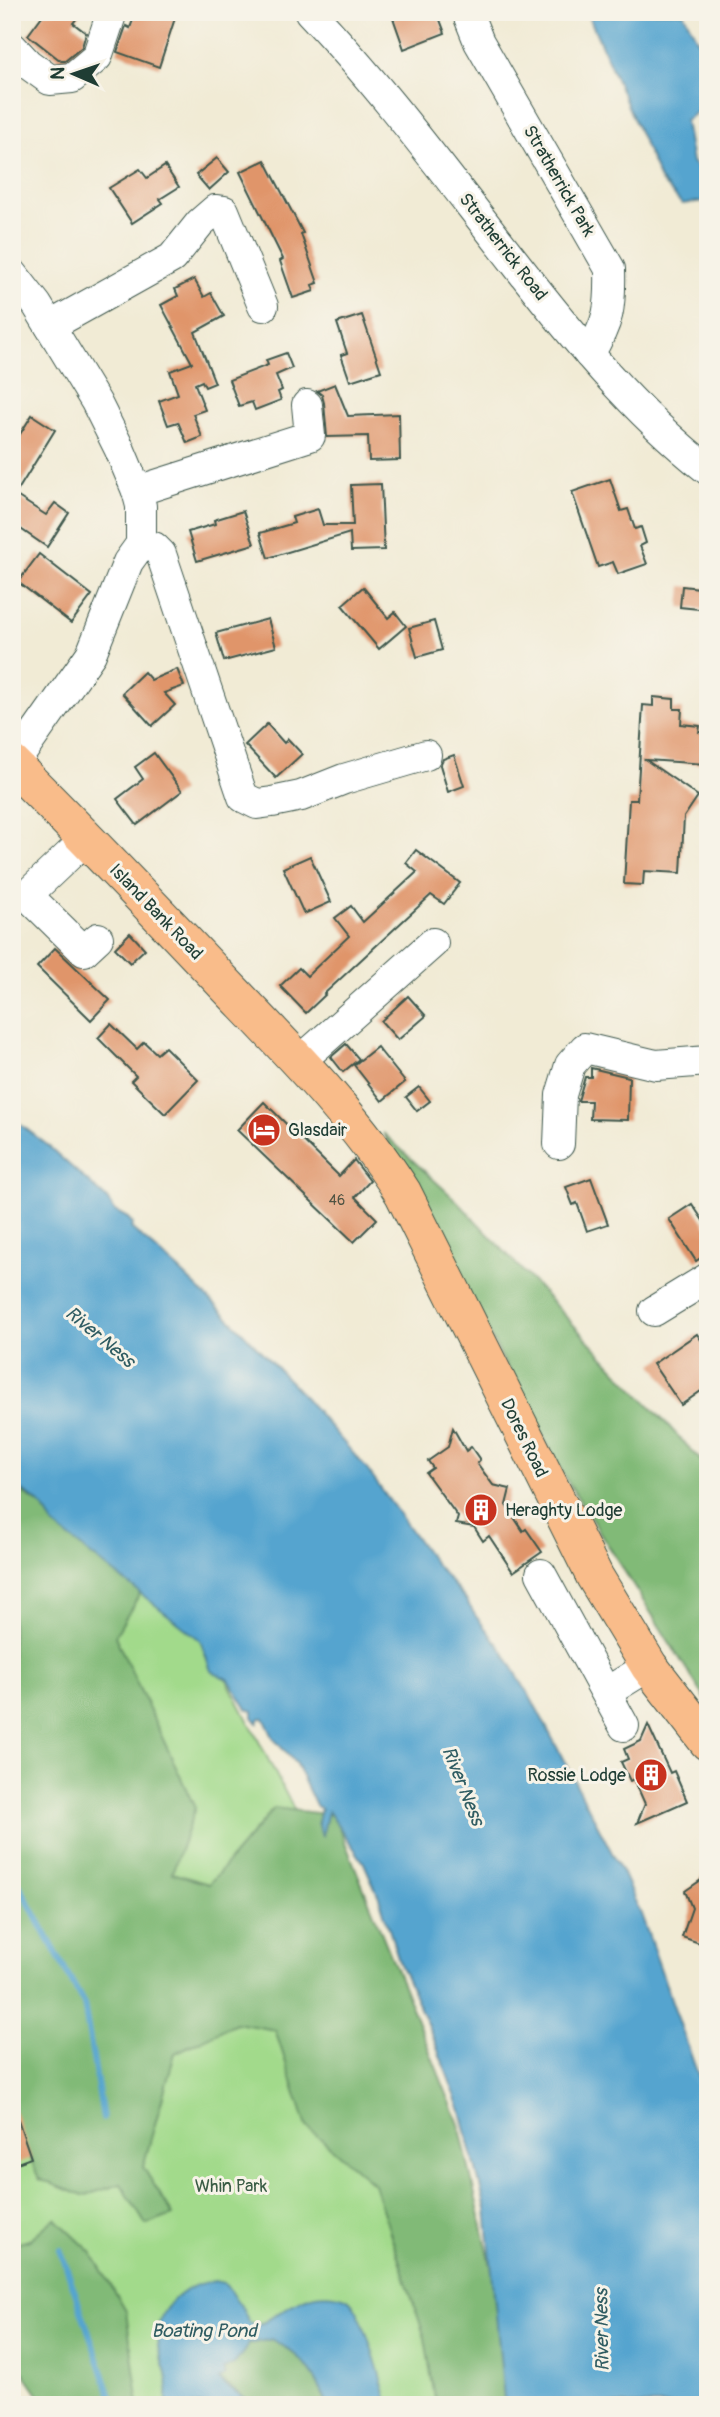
<svg xmlns="http://www.w3.org/2000/svg" width="720" height="2417" viewBox="0 0 720 2417" font-family="Pangolin,sans-serif">
<style>
.green{fill:#a2da8b;stroke:#608c60;stroke-width:2}
.forest{fill:#81ba77;stroke:#507c56;stroke-width:2}
.water{fill:#55a4cf;stroke:#3a7082;stroke-width:2}
.lines{fill:none;stroke-linecap:round;stroke-linejoin:round}
.stream{stroke:#55a4cf;stroke-width:6}
.building{fill:#e0956a}
.minor-casing{stroke:#3e574c;stroke-width:32}
.major-casing{stroke:#3e574c;stroke-width:39}
.minor{stroke:#fff;stroke-width:30}
.major{stroke:#f9bc8a;stroke-width:37}
.labels{text-anchor:middle;dominant-baseline:central;stroke-width:6;stroke-linejoin:round;paint-order:stroke}
.number-label{font-size:14px;fill:#4f5342}
.street-label{font-size:18px;fill:#1f3d34;stroke:#f7f3e8}
.poi-label{font-size:18px;fill:#1f3d34;stroke:#f7f3e8;text-anchor:start}
.park-label{font-size:18px;fill:#395c45;stroke:#f7f3e8}
.water-label{font-size:19px;font-style:italic;fill:#2f5c62;stroke:#f7f3e8}
</style>
<rect width="100%" height="100%" fill="#f7f3e8"/>
<filter id="ink" filterUnits="userSpaceOnUse"><feTurbulence type="fractalNoise" baseFrequency=".0143" numOctaves="2"/><feDisplacementMap in="SourceGraphic" scale="14" xChannelSelector="R" yChannelSelector="G"/><feConvolveMatrix kernelMatrix="1 2 1 2 8 2 1 2 1" color-interpolation-filters="sRGB"/></filter>
<filter id="wash" filterUnits="userSpaceOnUse"><feTurbulence type="fractalNoise" baseFrequency=".00686" numOctaves="4" result="noise"/><feDisplacementMap in="SourceGraphic" scale="28" xChannelSelector="R" yChannelSelector="G"/><feGaussianBlur stdDeviation="1.57" result="paint"/><feColorMatrix in="noise" values="0 0 0 0 0 0 0 0 0 0 0 0 0 0 0 0 0 1.4 0 .05"/><feComposite in="paint" operator="in"/></filter>
<g filter="url(#wash)">
<rect width="100%" height="100%" fill="#f1ebd5"/>
<polygon class="green" points="12,1490 209,1645 404,2022 502,2405 51,2405 12,2352"/>
<g class="forest">
<polygon points="383,1133 458,1202 708,1468 708,1703 566,1479"/>
<polygon points="12,1485 148,1580 115,1636 195,1808 172,1873 209,1884 274,1808 334,1815 459,2124 510,2350 509,2405 436,2405 425,2338 374,2184 307,2127 275,2030 236,2023 175,2053 143,2167 173,2215 146,2225 121,2184 83,2196 39,2179 12,2113"/>
<polygon points="55,2218 91,2252 126,2311 139,2405 46,2405 12,2356 12,2245 29,2240"/>
<path d="M272,2339C306,2360 312,2368 328,2405H254L219,2379L225,2375L222,2370L235,2363L249,2344Z"/>
</g>
<g class="water">
<polygon points="587,12 683,12 705,54 708,103 685,121 692,162 708,178 706,201 682,204 660,180"/>
<path d="M12,1118L46,1144L106,1198L115,1211L128,1218L133,1224L131,1228L179,1270L235,1324L298,1390L366,1468L432,1560L466,1600L475,1615L503,1651L537,1709L622,1872L641,1914L708,2103V2405H507L504,2399L486,2209L461,2111L433,2037L400,1964L379,1897L364,1863L328,1811L322,1837L318,1822L321,1808L316,1806L296,1764L274,1739L264,1718H260L258,1723L253,1717V1711L247,1709L229,1680L211,1671L200,1640L53,1525C49,1509 28,1492 12,1486Z"/>
<path d="M214,2281L224,2283L241,2306L249,2322L259,2325C274,2317 291,2303 306,2298C317,2293 344,2292 352,2303C365,2320 382,2382 388,2405H328C312,2369 306,2359 272,2339L249,2344L235,2363L223,2370L225,2375L219,2379L227,2387L254,2405H167C166,2396 169,2386 167,2378C165,2367 160,2357 158,2347C152,2310 182,2285 214,2281Z"/>
</g>
<g class="lines">
<g class="stream">
<polyline points="12,1872 84,2004 103,2118"/>
<polyline points="60,2249 114,2405"/>
</g>
</g>
<g id="blocks">
<g class="building">
<polygon points="45,12 82,12 73,23 86,33 82,47 65,61 61,61 28,35"/>
<polygon points="136,12 177,12 159,67 117,52 126,26 130,28"/>
<polygon points="391,12 437,12 445,33 404,49"/>
<polygon points="217,158 229,172 209,190 196,175"/>
<polygon points="265,160 303,233 301,234 318,283 312,285 314,291 293,298 280,261 283,259 240,172"/>
<polygon points="165,166 179,187 160,199 163,203 132,223 109,188 140,169 147,178"/>
<polygon points="194,279 204,297 211,293 224,316 195,332 215,383 205,387 202,381 195,384 205,410 193,414 202,437 187,443 178,422 168,425 159,401 178,394 170,371 192,363 161,305 178,296 175,289"/>
<polygon points="362,315 381,371 350,381 341,355 347,353 337,323"/>
<polygon points="286,353 292,368 276,375 282,390 278,392 281,400 255,410 252,402 239,406 229,380 268,365 266,360"/>
<polygon points="335,384 348,416 399,414 400,460 369,461 368,436 327,437 324,403 322,395 317,391"/>
<polygon points="32,415 55,430 15,495 46,515 55,503 69,513 47,547 12,523 12,447"/>
<polygon points="610,479 621,511 628,509 635,529 641,527 646,543 640,546 647,564 618,574 613,562 598,567 572,492"/>
<polygon points="381,484 384,550 351,551 350,533 268,558 260,533 294,523 292,517 318,509 323,525 353,525 351,485"/>
<polygon points="243,511 254,544 197,561 188,532 215,524 214,520"/>
<polygon points="39,554 92,595 71,623 18,582"/>
<polygon points="682,586 708,589 708,610 680,607"/>
<polygon points="363,587 388,618 395,612 406,626 379,649 342,605"/>
<polygon points="268,619 276,647 224,661 216,633"/>
<polygon points="434,621 442,650 417,657 409,628"/>
<polygon points="177,669 184,686 164,693 175,705 152,726 122,693 144,672 151,680"/>
<polygon points="653,697 674,699 674,709 682,709 681,724 700,726 699,732 708,733 706,764 646,760 698,796 684,817 681,873 644,871 643,885 624,884 629,800 637,800 643,705 653,706"/>
<polygon points="267,724 284,743 288,739 302,754 276,778 245,745"/>
<polygon points="154,753 182,791 137,825 117,799 143,779 135,767"/>
<polygon points="454,755 464,786 448,792 440,765 443,759"/>
<polygon points="416,850 460,883 444,904 431,895 324,994 325,995 306,1013 280,986 299,968 307,976 349,936 335,918 351,906 363,922 417,872 406,863"/>
<polygon points="310,856 331,902 304,914 283,868"/>
<polygon points="130,933 145,949 130,963 115,948"/>
<polygon points="55,948 110,1000 91,1020 37,967"/>
<polygon points="408,996 426,1016 398,1040 381,1021"/>
<polygon points="111,1024 137,1049 144,1042 157,1054 165,1047 198,1080 165,1114 131,1081 136,1076 98,1038"/>
<polygon points="346,1044 359,1059 343,1072 331,1057"/>
<polygon points="377,1047 405,1082 382,1101 354,1065"/>
<polygon points="591,1068 629,1077 628,1120 590,1119 591,1101 578,1101 585,1077 591,1077"/>
<polygon points="419,1087 430,1101 417,1111 406,1097"/>
<polygon points="264,1102 339,1176 354,1160 370,1181 355,1197 377,1219 354,1242 237,1130"/>
<polygon points="591,1178 608,1224 587,1231 577,1203 573,1205 566,1187"/>
<polygon points="692,1204 708,1228 708,1253 696,1261 669,1219"/>
<polygon points="697,1334 708,1350 708,1386 681,1405 653,1364"/>
<polygon points="453,1428 466,1451 471,1447 480,1460 477,1463 493,1485 510,1489 506,1505 523,1531 526,1529 542,1552 513,1572 489,1536 483,1541 474,1527 456,1524 458,1517 426,1473 433,1468 428,1461 448,1447"/>
<polygon points="648,1725 670,1773 674,1771 687,1801 637,1823 645,1804 634,1779 630,1781 621,1762 628,1759 624,1749 641,1741"/>
<polygon points="705,1869 708,1870 708,1944 705,1937 702,1944 682,1937 692,1908 685,1891 701,1880"/>
<polygon points="12,2111 15,2111 31,2158 12,2165"/>
</g>
</g>
</g>
<g filter="url(#ink)">
<use href="#blocks" fill-opacity="0" stroke="#3e574c" stroke-width="2"/>
<g class="lines">
<defs>
<g id="minor">
<path d="M310,12C384,90 447,176 513,260C571,335 633,411 708,470"/>
<path d="M467,12L479,42L610,269C611,308 609,322 589,354"/>
<polyline points="12,47 28,64 50,80 72,78 97,57 112,12"/>
<polyline points="12,273 37,305 96,402 119,448 137,491 141,506 141,544 128,562 91,654 13,765"/>
<polyline points="50,326 172,258 200,223 215,210 224,211 263,306"/>
<polyline points="137,491 310,436 307,405"/>
<polyline points="141,544 154,547 161,554 243,797 257,804 272,802 301,796 344,779 426,755"/>
<polyline points="86,839 27,895 84,951 98,938"/>
<polyline points="299,1062 433,943"/>
<polyline points="559,1144 561,1095 570,1065 585,1048 656,1065 708,1061"/>
<polyline points="654,1311 708,1278"/>
<polyline points="541,1574 624,1726"/>
<polyline points="607,1692 649,1666"/>
</g>
<path id="major" d="M12,764C84,835 154,909 224,983C288,1050 353,1114 403,1193L595,1577L649,1666L708,1742"/>
</defs>
<use href="#minor" class="minor-casing"/>
<use href="#major" class="major-casing"/>
<use href="#minor" class="minor"/>
<use href="#major" class="major"/>
</g>
</g>
<defs>
<symbol id="hotel-disc" viewBox="-11 -11 22 22"><circle r="9.5" fill="#c8321e" stroke="#f7f3e8"/><path d="M-6-4.5h1.5V1H6V5H4.5V3h-9V5H-6ZM-4 0a1.8 1.8 0 1 1 3.6 0ZM.5 0V-2.5h3Q6-2.5 6 0Z" fill="#fff"/></symbol>
<symbol id="building-disc" viewBox="-11 -11 22 22"><circle r="9.5" fill="#c8321e" stroke="#f7f3e8"/><path d="M-4-6H4V6H1V3H-1V6H-4ZM-2.5-4.3h1.7v1.8h-1.7ZM.8-4.3h1.7v1.8H.8ZM-2.5-1h1.7V.8h-1.7ZM.8-1h1.7V.8H.8Z" fill="#fff"/></symbol>
</defs>
<g fill-rule="evenodd">
<use href="#hotel-disc" x="245" y="1111" width="38" height="38"/>
<use href="#building-disc" x="462" y="1491" width="38" height="38"/>
<use href="#building-disc" x="632" y="1756" width="38" height="38"/>
</g>
<g class="labels">
<g class="number-label">
<text x="337" y="1200">46</text>
</g>
<g class="street-label">
<text transform="translate(559 181) rotate(60)">Stratherrick Park</text>
<text transform="translate(503 247) rotate(52)">Stratherrick Road</text>
<text transform="translate(156 912) rotate(46)">Island Bank Road</text>
<text transform="translate(524 1438) rotate(64)">Dores Road</text>
</g>
<g class="poi-label">
<text x="288" y="1130">Glasdair</text>
<text x="505" y="1510">Heraghty Lodge</text>
<text x="626" y="1775" text-anchor="end">Rossie Lodge</text>
</g>
<g class="park-label">
<text x="231" y="2186">Whin Park</text>
</g>
<g class="water-label">
<text transform="translate(100 1337) rotate(40)">River Ness</text>
<text transform="translate(463 1786) rotate(68)">River Ness</text>
<text transform="translate(602 2330) rotate(-91)">River Ness</text>
<text x="204" y="2331">Boating Pond</text>
</g>
</g>
<rect width="720" height="2417" fill="none" stroke="#f7f3e8" stroke-width="42"/>
<g transform="translate(74 74) rotate(272)" stroke="#f7f3e8" stroke-width="5" paint-order="stroke">
<path d="M0-5L12 26L0 18L-12 26Z" fill="#1f3d34"/>
<text y="-10" font-size="19" font-weight="bold" text-anchor="middle" fill="#1f3d34">N</text>
</g>
</svg>
